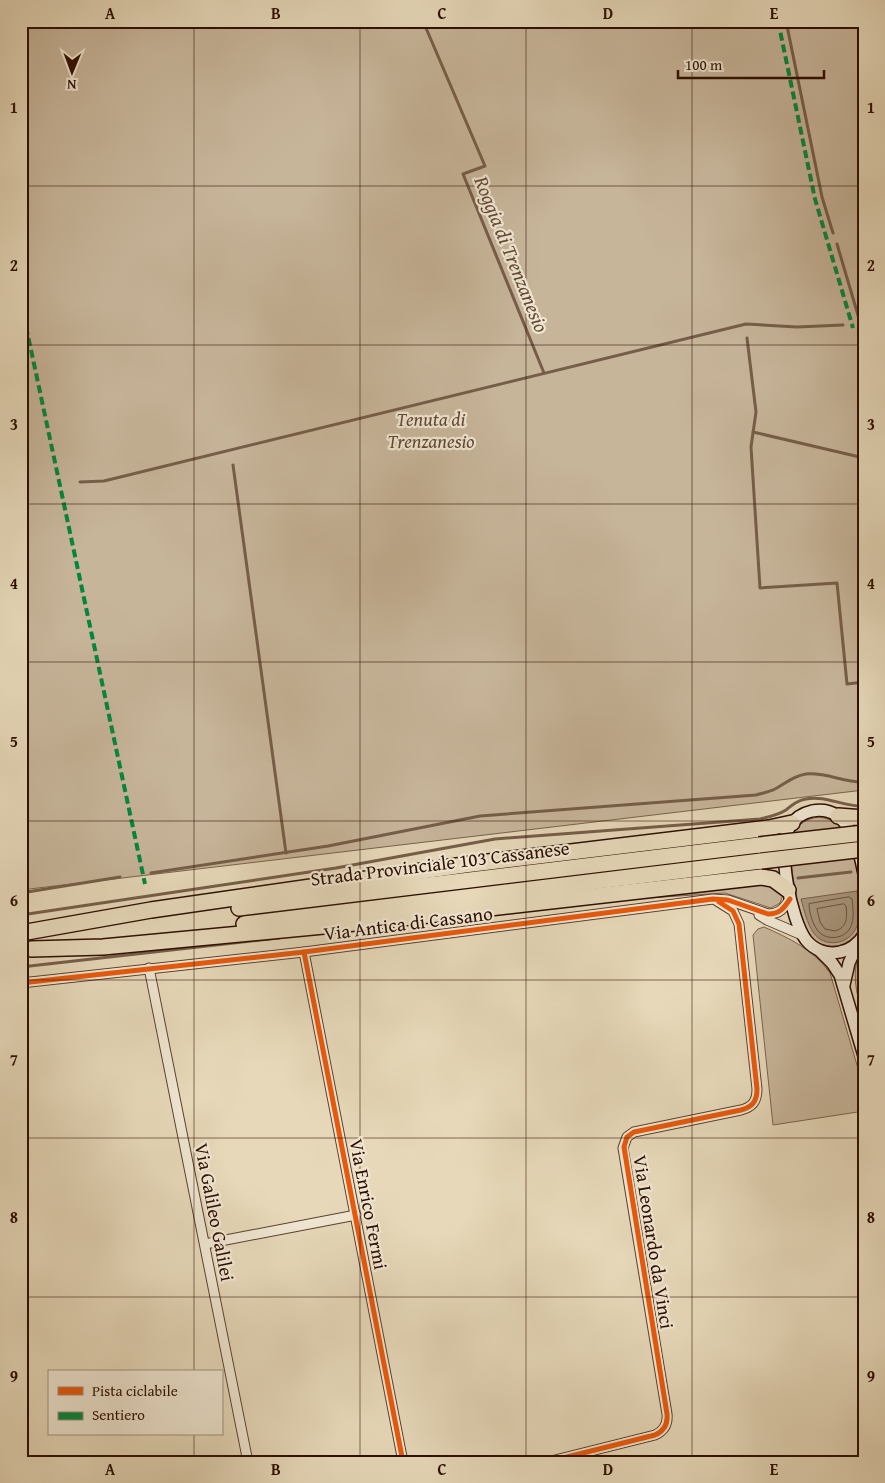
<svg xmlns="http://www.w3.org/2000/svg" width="885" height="1483" viewBox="0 0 885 1483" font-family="'Gentium Book Plus',serif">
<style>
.green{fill:#c7b59a;stroke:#7a614d}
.water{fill:#a7937a;stroke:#765d49}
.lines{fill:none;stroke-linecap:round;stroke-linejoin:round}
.shore{stroke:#6a503d;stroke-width:1}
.stream{stroke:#765d49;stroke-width:3}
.street-casing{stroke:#5b402e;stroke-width:11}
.secondary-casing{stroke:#2d0d00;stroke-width:14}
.highway-casing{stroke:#2d0d00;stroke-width:18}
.street{stroke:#efe6d2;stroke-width:9}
.secondary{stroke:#efe6d2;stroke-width:11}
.highway{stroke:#e6d8b9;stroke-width:15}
.highway-bridge-casing{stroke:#2d0d00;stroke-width:18;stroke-linecap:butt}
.highway-bridge{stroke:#e6d8b9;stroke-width:15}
.quiet{stroke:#00873e;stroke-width:4;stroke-dasharray:8 4;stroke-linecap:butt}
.cycleway-casing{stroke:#efe6d2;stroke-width:8}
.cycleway{stroke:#e8590c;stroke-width:5}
.grid{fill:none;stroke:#2d0d00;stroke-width:1;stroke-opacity:0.55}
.labels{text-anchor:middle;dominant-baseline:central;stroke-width:4.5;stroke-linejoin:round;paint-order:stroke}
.park-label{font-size:19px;font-style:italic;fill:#634836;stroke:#efe6d2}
.street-label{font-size:19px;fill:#2d0d00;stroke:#efe6d2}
.water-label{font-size:20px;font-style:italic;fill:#644937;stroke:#efe6d2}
.neatline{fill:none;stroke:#2d0d00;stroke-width:2}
.grid-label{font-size:16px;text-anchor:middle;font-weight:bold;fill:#2d0d00}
</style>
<rect width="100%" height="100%" fill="#e6d8b9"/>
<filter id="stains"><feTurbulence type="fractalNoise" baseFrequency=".004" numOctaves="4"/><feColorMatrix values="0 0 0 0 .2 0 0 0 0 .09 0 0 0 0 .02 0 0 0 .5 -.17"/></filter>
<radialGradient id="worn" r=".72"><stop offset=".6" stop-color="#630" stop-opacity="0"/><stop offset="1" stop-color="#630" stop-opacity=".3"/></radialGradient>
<g class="green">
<polygon points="21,21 864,21 864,790 21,890"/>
<path d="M818,817C826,818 833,820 839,825C854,840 867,907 860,927C856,938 846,946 834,946C825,947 816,943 811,936C798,919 785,851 794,833C798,823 808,819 818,817Z"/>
<polygon points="761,879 783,895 780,903 771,908 725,893 648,898 614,897"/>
<path d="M764,927C789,938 814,950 830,973L864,1089V1111L773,1125L753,935L758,929Z"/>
<path d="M864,949V1022C859,1000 847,968 864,949Z"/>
</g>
<path class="water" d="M857,891C858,902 860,916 857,926C850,945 824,949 813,932C807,923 804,910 801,899Z"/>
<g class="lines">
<g class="shore">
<path d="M849,897L852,899C853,907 854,916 852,923C849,937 831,942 820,933C813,927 809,912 809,904Z"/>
<path d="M844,904L846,906C847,917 848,927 835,931L825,929L820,922L817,909Z"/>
</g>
<g class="stream">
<polyline points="423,21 485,166 463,174 544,373"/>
<polyline points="786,21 822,197 833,233"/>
<polyline points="837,244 860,322"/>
<polyline points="747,338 756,412 751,447 760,588 837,583 847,684 864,682"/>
<polyline points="753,432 864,458"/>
<polyline points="233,465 286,853"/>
<polyline points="80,482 104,481 746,324 797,327 843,325"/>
<path d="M151,873L328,846L480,816L756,795C763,793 769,792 775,789C786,783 793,776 806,774C827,772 844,783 864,782"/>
<polyline points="798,878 851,872"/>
<polyline points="21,893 120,877"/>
<path d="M21,915L336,868L495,839L760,819C769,817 778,815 786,810C792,805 798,800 806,799C826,795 844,807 864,806"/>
<polyline points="21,967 279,938"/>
</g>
<defs>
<g id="street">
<polyline points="759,915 767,920 802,935"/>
<polyline points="304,952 403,1462"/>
<polyline points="149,968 248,1462"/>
<path d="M21,983L304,952L713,899L728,900L768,914C780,914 784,908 790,899"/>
<polyline points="205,1244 356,1215"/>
<path d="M547,1462L655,1435C664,1431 668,1424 667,1414L623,1148L627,1137L634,1132L741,1110C752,1107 757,1102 757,1089L739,924L733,911L717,901"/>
</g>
<g id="secondary">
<path d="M864,874C859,847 848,804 812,811C803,813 795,818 790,826C776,846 791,920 806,940C814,950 827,955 840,952C850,950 858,944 864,935"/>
<polyline points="820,951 832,963 840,975 864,1056"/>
<polyline points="844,985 849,963 858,943"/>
</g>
<g id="highway">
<polyline points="838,816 864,818"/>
<polyline points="239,908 759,845"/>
<polyline points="244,924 761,861"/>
<polyline points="21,933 151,910 464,865 769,828 792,823"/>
<polyline points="31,949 103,947 376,921 761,877 773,879 788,890"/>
</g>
</defs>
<use href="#street" class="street-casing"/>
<use href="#secondary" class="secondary-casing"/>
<use href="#highway" class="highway-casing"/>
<use href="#street" class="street"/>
<use href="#secondary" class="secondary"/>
<use href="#highway" class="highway"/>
<defs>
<g id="highway-bridge">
<polyline points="759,845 864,833"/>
<polyline points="761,861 864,849"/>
</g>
</defs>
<use href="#highway-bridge" class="highway-bridge-casing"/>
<use href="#highway-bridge" class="highway-bridge"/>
<g class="quiet">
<polyline points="778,21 815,199 853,328"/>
<polyline points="21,303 145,884"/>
</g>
<defs>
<g id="cycleway">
<polyline points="304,952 403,1462"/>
<path d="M21,983L304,952L713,899L728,900L768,914C780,914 784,908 790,899"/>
<path d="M547,1462L655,1435C664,1431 668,1424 667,1414L624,1147L627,1137L634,1132L741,1110C752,1107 757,1102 757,1089L739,924L733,911L719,902"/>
</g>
</defs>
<use href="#cycleway" class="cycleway-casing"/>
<use href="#cycleway" class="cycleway"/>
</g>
<path class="grid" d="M194,21V1372M360,21V1462M526,21V1462M692,21V1462M21,186H864M21,345H864M21,504H864M21,662H864M21,821H864M21,980H864M21,1138H864M21,1297H864M194,1434V1462"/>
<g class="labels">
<g class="park-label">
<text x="431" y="419">Tenuta di<tspan x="431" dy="22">Trenzanesio</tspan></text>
</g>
<g class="street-label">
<text transform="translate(440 863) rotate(-7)">Strada Provinciale 103 Cassanese</text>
<text transform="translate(408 923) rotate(-7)">Via Antica di Cassano</text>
<text transform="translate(369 1204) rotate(79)">Via Enrico Fermi</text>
<text transform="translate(215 1212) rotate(79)">Via Galileo Galilei</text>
<text transform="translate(654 1242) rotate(81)">Via Leonardo da Vinci</text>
</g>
<g class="water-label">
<text transform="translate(512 254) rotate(68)">Roggia di Trenzanesio</text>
</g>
</g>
<rect width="885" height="1483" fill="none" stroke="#e6d8b9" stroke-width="55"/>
<rect x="48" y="1370" width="175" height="65" fill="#efe6d2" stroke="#a18f7e"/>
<rect x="58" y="1387" width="25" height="8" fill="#e8590c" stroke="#a18f7e"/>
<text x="92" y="1396" font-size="15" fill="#2d0d00">Pista ciclabile</text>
<rect x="58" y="1412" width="25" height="8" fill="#00873e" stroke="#a18f7e"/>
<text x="92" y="1420" font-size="15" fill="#2d0d00">Sentiero</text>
<g transform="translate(72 72) rotate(181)" stroke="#efe6d2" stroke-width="4" paint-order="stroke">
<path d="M0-4L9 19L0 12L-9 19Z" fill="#2d0d00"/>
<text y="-8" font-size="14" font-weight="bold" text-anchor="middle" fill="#2d0d00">N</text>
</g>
<path d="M678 70v8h146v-8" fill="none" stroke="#2d0d00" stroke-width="2.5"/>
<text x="685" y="70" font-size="15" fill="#2d0d00" stroke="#efe6d2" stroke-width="4" paint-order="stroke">100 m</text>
<rect x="28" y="28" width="830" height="1428" class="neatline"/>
<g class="grid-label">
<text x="110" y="19">A</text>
<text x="276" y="19">B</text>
<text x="442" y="19">C</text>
<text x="608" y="19">D</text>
<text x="774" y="19">E</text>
<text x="14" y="113">1</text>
<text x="871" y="113">1</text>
<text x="14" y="271">2</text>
<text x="871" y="271">2</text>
<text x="14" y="430">3</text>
<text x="871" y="430">3</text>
<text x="14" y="589">4</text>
<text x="871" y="589">4</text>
<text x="14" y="747">5</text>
<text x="871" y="747">5</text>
<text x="14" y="906">6</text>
<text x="871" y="906">6</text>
<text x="14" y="1065">7</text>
<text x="871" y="1065">7</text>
<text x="14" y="1223">8</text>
<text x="871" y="1223">8</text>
<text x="14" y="1382">9</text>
<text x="871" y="1382">9</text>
<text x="110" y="1475">A</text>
<text x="276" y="1475">B</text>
<text x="442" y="1475">C</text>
<text x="608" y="1475">D</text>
<text x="774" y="1475">E</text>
</g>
<rect width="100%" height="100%" filter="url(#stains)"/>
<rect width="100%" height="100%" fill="url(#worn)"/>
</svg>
